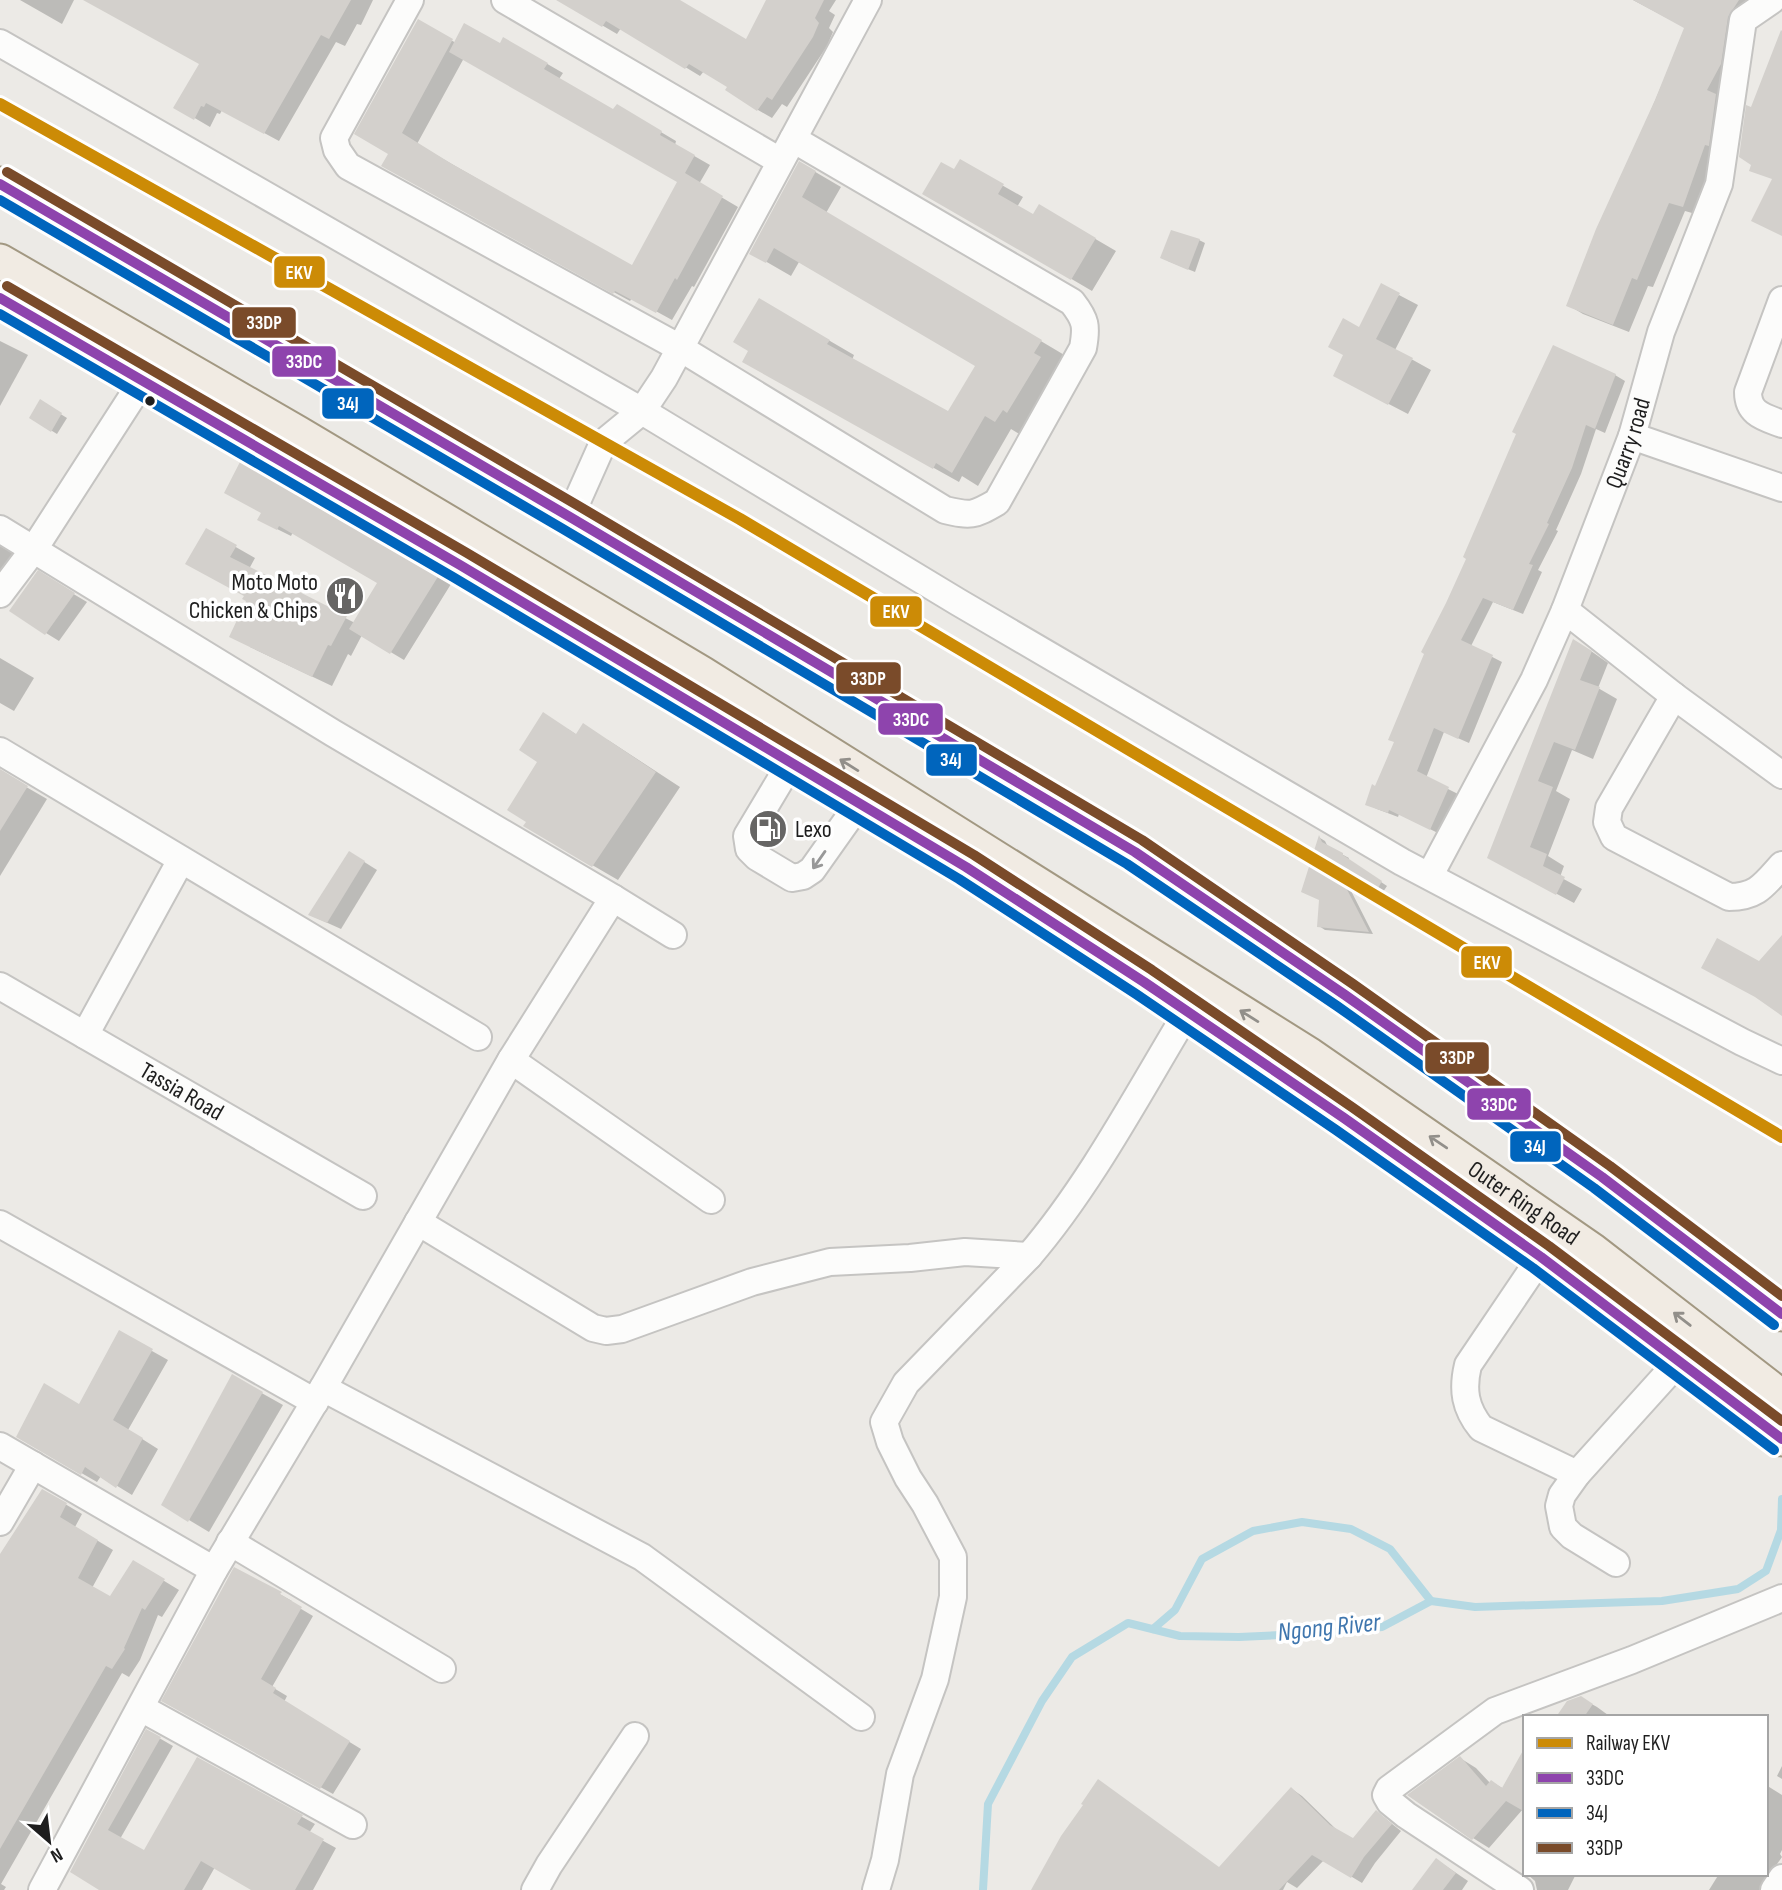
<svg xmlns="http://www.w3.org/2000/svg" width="1782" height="1890" viewBox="0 0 1782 1890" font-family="'Sofia Sans Condensed',sans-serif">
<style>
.shadow{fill:#0003;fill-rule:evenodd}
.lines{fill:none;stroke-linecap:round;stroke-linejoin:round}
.stream{stroke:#b5d9e3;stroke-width:8}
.building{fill:#d3d0cc}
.minor-casing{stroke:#c5c4c2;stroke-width:30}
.major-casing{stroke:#a29882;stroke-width:37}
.minor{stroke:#fcfcfb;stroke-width:26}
.major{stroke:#f1ebe3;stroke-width:33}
.bus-1-casing{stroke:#fff;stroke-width:16}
.bus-2-casing{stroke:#fff;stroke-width:16}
.bus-3-casing{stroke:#fff;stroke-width:16}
.bus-1{stroke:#8e44ad;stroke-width:10}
.bus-2{stroke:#0065bd;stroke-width:10}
.bus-3{stroke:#7a4b2a;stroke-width:10}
.rail-1-casing{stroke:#fff;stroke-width:18}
.rail-1{stroke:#cc8b06;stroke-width:12}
.oneway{stroke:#928f8a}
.oneway2{stroke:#989898}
.bus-dot{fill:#1e1e1e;stroke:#fff;stroke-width:2.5}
.labels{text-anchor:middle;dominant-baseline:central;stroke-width:7;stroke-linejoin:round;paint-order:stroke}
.street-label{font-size:24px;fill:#1e1e1e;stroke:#fff}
.poi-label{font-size:24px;fill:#1e1e1e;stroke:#fff;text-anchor:end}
.water-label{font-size:26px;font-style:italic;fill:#3f76ae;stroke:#fff}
.line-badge{stroke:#fff;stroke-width:2.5}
.badge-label{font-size:19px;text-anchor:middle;font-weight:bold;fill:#fff}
</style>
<rect width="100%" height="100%" fill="#eceae6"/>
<g class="shadow">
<polygon points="20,0 74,0 62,24"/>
<polygon points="86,0 373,0 361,25 357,24 345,46 336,42 279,141 222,110 220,114 217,113 210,127 176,107 201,63"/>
<polygon points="559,0 677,0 746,42 768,0 836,0 829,11 835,15 829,28 833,32 827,46 787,107 782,104 772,118 758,110 729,86 704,71 700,76 621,28 617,34"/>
<polygon points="1633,0 1763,0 1699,215 1685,211 1653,287 1648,286 1629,332 1583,314 1568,305 1686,28"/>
<path d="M418,21L456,43L501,45L504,39L563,73L559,79L614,112L617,106L676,141L675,145L710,165L699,184L738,207L694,287L692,286L672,320L632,298L630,301L399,175L391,153ZM464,58L679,182L633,268L417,144Z"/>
<polygon points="961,162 1023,197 1017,207 1033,217 1039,206 1116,251 1092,291 925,193 955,172"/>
<polygon points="800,163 841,187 826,213 1066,356 1021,435 1011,429 978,486 962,476 959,482 744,362 751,351 760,300 854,355 852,360 949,413 977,365 799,262 791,276 751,253"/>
<polygon points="1199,240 1205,243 1195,272 1168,261"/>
<polygon points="1399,295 1418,305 1395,350 1431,370 1408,414 1354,386 1359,329"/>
<polygon points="0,341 28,355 0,406"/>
<polygon points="1615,375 1625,381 1605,433 1596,429 1581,474 1556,530 1558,531 1538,570 1542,572 1523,614 1493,602 1471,646 1502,662 1469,743 1444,732 1426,778 1458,794 1440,834 1399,814 1398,817 1377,809 1367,804 1376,788 1395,742"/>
<polygon points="41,402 67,418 57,434 31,418"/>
<polygon points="242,463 309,502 308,504 451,584 404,660 362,635 351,656 348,654 332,686 250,647 249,600 206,530 255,558 249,569 355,623 380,582 293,532 291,536 273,527 263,512"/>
<polygon points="0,546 14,554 0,591"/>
<polygon points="38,573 87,602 59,641 46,633"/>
<polygon points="1591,651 1608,663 1598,688 1617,699 1593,759 1572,750 1556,791 1570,799 1548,856 1564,866 1560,877 1582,889 1574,903 1489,858"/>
<polygon points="0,658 34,678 14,711 0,703"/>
<polygon points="568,729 577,735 608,740 680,787 618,880 525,826"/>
<polygon points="2,773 47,799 0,876 0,776"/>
<polygon points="1320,838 1325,841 1328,847 1349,858 1348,860 1387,886 1383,892 1343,875 1373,934 1325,930 1319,926"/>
<polygon points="350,853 377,870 341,929 310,915"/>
<polygon points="120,1333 168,1360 128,1430 158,1449 132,1495 101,1476 97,1482 19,1437 80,1406"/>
<polygon points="233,1377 283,1405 209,1532 189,1520"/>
<polygon points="43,1491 82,1514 75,1527 113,1550 92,1588 110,1599 133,1562 179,1590 162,1617 158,1615 140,1660 129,1677 122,1673 1,1884 6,1887 4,1890 0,1890 0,1558"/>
<polygon points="235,1569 292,1601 291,1603 313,1616 272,1687 287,1696 284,1702 361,1749 333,1794 164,1701"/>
<polygon points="1581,1698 1597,1707 1608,1715 1558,1717"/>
<polygon points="147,1731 173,1746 120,1839 144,1852 197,1759 315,1824 309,1833 336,1848 313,1890 255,1890 215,1867 202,1890 104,1890 72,1871"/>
<polygon points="1460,1758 1476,1768 1490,1783 1492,1782 1504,1789 1523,1809 1489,1848 1473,1838"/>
<polygon points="1782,1766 1782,1779 1777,1776"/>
<polygon points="1766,1785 1782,1795 1782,1850 1780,1854 1782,1857 1759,1890 1709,1890 1719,1874 1766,1874"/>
<polygon points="1292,1789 1302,1796 1340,1833 1354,1840 1377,1812 1401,1831 1375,1863 1362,1883 1324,1860 1297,1888 1287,1882 1283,1890 1034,1890 1220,1868"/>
<polygon points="1437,1860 1468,1881 1462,1890 1414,1890"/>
<polygon points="1527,1874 1576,1874 1568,1890 1537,1890 1535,1881"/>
</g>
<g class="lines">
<g class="stream">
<polyline points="1153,1629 1175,1610 1202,1559 1253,1531 1302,1522 1351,1529 1390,1549 1431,1601"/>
<polyline points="983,1890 988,1804 1042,1701 1072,1657 1128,1623 1180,1636 1239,1637 1324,1633 1382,1627 1431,1601 1475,1607 1662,1601 1738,1589 1766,1571 1781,1530 1782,1499"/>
</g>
</g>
<g class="building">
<polygon points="83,0 351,0 329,39 321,35 264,134 206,103 204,107 201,106 194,120 173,108 199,64"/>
<polygon points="556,0 680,0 746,39 766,0 824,0 815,18 819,23 813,37 772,100 767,97 757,111 725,90 727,87 689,64 685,69 606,21 602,27"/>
<polygon points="1633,0 1739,0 1728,17 1721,64 1707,90 1716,94 1709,146 1705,145 1683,207 1669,203 1637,280 1632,278 1613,325 1566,306 1596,229 1655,100 1684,28"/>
<polygon points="418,19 453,39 402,133 452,164 632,265 677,182 449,52 464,23 500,43 503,37 548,63 544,69 613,109 617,104 662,131 660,135 695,155 685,173 723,196 677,280 675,278 656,313 615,291 613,294 381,166 388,154 354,134"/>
<polygon points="1781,30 1782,31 1782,236 1751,221 1772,179 1749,171 1751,165 1739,157 1746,105 1751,107"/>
<polygon points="960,159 1004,184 998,194 1033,214 1039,204 1096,238 1071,280 922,194 941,162 954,169"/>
<polygon points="799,161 816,171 802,197 1042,340 1034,353 1041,357 1007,413 1003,410 995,422 985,416 952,473 936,463 933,469 742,362 748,351 733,342 759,298 830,340 827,344 948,411 975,366 774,248 766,263 749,254"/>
<polygon points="1171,230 1200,239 1188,270 1160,258"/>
<polygon points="1381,283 1400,293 1376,339 1413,358 1388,405 1333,376 1343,355 1328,347 1343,318 1359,327"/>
<polygon points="1553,345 1616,374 1595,429 1586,425 1572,468 1547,523 1549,524 1529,564 1533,565 1513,610 1483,598 1461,640 1493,655 1458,739 1434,728 1417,771 1449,787 1430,830 1389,810 1388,813 1365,805 1372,784 1375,786 1394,742 1388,740 1424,654 1421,652 1446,603 1466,559 1463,557 1516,434 1512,432"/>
<polygon points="40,399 62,413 51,432 29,418"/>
<polygon points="241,460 297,493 296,495 439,575 390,654 349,629 377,583 279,526 277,530 257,520 261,513 224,493"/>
<polygon points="206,528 237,545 230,557 347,616 331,646 328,645 312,677 229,637 246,601 242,599 244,596 185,564"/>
<polygon points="38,570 75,593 45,635 9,611"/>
<polygon points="1573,639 1592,651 1580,680 1600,687 1575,750 1554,742 1538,781 1553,787 1530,847 1547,854 1543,866 1565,877 1556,895 1487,858"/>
<polygon points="543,712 576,734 583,723 656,772 592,867 523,826 526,822 507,810 537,762 519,750"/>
<polygon points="0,769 28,786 0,831"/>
<polygon points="1319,835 1322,842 1343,853 1343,855 1382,881 1377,890 1339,874 1369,932 1317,927 1319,900 1301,892"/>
<polygon points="349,851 365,861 327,923 308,915"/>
<polygon points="1782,935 1782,1016 1755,997 1701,968 1717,938 1759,961"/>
<polygon points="119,1330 153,1349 113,1420 143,1438 116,1488 85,1467 81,1475 16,1437 44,1383 79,1404"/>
<polygon points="232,1374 263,1392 188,1522 161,1505"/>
<polygon points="42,1489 67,1503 60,1517 98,1540 78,1578 110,1596 133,1560 165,1579 145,1610 142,1608 124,1648 125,1649 112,1669 106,1666 0,1849 0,1554"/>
<polygon points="234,1567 282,1592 280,1594 302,1607 261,1679 276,1688 273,1693 350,1741 320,1789 161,1701"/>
<polygon points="1581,1696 1593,1704 1584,1717 1556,1717 1567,1701"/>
<polygon points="146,1729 161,1737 108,1830 144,1850 197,1757 303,1815 297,1824 324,1839 295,1890 251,1890 201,1861 184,1890 99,1890 70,1872"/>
<polygon points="1525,1747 1525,1812 1506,1801 1472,1840 1407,1795 1460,1756 1486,1786 1491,1780 1502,1788"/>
<polygon points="1098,1779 1219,1867 1291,1787 1330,1825 1353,1838 1376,1810 1392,1824 1364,1857 1351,1878 1312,1855 1279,1890 1031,1890 1061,1836 1083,1805 1081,1804"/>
<polygon points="1436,1858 1456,1873 1443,1890 1412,1890"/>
</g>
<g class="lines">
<defs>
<g id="minor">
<path d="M410,0L334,138L337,150L348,166L680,348L945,510C971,516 973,516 997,502L1083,348C1087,326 1086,320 1072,302L793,139"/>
<polyline points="505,0 780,161"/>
<polyline points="0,43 642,411 958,602 1402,862 1742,1042 1782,1061"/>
<path d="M1782,300L1748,392C1748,414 1764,417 1782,424"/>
<polyline points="1632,436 1782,488"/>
<polyline points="570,517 603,443 642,411 664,378 868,0"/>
<polyline points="0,529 333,733 613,898 673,935"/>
<polyline points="0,594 34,549 143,380"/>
<polyline points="1565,610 1674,696 1782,775"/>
<path d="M1674,696L1609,808L1607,822L1614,837L1729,897C1757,897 1764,885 1782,865"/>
<polyline points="0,751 478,1037"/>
<polyline points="790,764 747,836 749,849 757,857 792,878 803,876 812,870 858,805"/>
<path id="s1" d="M1430,875L1534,680L1565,610L1632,436L1661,332L1719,184L1743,20L1772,0"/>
<path id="s2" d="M0,986L363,1196"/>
<polyline points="85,1035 181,860"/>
<polyline points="511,1060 711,1200"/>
<path d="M418,1222L593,1328L606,1331L622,1329L752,1282L830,1262L910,1258L965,1252L1029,1256C1090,1185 1139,1092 1188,1011"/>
<polyline points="0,1224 315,1402"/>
<path d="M1541,1257L1468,1365C1462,1390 1465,1408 1481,1428L1577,1474"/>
<polyline points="323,1388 642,1557 861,1717"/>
<polyline points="0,1446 214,1570"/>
<polyline points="0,1522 33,1465"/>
<polyline points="230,1542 442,1669"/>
<polyline points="1616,1563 1572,1536 1563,1527 1559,1506 1562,1495 1577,1474 1679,1361"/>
<polyline points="141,1708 353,1825"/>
<polyline points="42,1890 214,1570 323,1388 511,1060 613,898"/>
<polyline points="535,1890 549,1865 635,1736"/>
<polyline points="876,1890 885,1860 900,1774 935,1679 953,1597 953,1557 925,1504 908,1478 890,1442 884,1422 906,1383 1029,1256"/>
<polyline points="1520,1890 1406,1815 1390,1802 1386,1795 1389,1789 1495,1711 1632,1660 1782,1598"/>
<polyline points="1774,1890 1782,1878"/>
</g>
<g id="major">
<polyline points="0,184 570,517 1135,852 1345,995 1602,1177 1782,1314"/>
<path id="s3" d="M0,261L298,433L703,674L1310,1055L1592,1250L1782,1397"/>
<polyline points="0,298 460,565 966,867 1144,982 1344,1118 1541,1257 1782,1439"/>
</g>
</defs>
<use href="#minor" class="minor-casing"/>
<use href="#major" class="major-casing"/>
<use href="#minor" class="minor"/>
<use href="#major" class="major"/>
<defs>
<g id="bus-1">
<polyline points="0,184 570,517 1135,852 1345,995 1602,1177 1782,1314"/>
<polyline points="0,298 460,565 966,867 1144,982 1344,1118 1541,1257 1782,1439"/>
</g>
<g id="bus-2">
<polyline points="0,200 563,529 1127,864 1337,1006 1594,1188 1774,1325"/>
<polyline points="0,314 453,577 959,879 1136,994 1336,1130 1533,1268 1774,1450"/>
</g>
<g id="bus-3">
<polyline points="7,172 577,505 1142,840 1353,984 1610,1166 1782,1296"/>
<polyline points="7,286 467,553 974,855 1152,970 1352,1107 1549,1246 1782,1421"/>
</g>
</defs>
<use href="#bus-1" class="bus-1-casing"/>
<use href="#bus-2" class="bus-2-casing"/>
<use href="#bus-3" class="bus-3-casing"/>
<use href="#bus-1" class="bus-1"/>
<use href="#bus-2" class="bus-2"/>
<use href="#bus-3" class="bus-3"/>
<defs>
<polyline id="rail-1" points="0,104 740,519 1782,1137"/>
</defs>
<use href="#rail-1" class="rail-1-casing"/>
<use href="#rail-1" class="rail-1"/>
</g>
<defs><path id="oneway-shaft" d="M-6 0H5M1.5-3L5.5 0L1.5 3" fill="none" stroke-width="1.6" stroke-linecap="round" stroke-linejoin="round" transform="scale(1.75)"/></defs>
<g class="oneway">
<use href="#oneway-shaft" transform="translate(849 765) rotate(-148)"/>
<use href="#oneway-shaft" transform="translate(1249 1016) rotate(-148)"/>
<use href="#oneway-shaft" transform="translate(1438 1142) rotate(-146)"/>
<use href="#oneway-shaft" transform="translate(1682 1319) rotate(-142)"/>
</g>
<use class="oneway2" href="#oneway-shaft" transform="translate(819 860) rotate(125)"/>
<defs>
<symbol id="restaurant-disc" viewBox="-11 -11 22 22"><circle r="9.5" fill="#666564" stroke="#fff"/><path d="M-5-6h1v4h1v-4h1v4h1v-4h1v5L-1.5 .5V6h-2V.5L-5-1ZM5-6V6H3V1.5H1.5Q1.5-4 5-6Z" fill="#fff"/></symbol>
<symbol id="fuel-disc" viewBox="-11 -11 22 22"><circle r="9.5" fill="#666564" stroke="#fff"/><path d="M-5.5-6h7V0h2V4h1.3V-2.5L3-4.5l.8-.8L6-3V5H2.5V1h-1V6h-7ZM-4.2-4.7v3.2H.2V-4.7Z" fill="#fff"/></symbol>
</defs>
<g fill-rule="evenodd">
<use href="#restaurant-disc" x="323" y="574" width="44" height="44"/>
<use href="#fuel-disc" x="746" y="807" width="44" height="44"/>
</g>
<circle class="bus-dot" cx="150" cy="401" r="6"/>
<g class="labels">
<g class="street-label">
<text stroke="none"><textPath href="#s1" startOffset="476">Quarry road</textPath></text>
<text stroke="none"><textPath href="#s2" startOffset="210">Tassia Road</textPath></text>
<text stroke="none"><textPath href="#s3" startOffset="1792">Outer Ring Road</textPath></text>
</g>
<g class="poi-label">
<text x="318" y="582">Moto Moto<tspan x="318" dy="28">Chicken &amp; Chips</tspan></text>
<text x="795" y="829" text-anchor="start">Lexo</text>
</g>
<g class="water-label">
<text transform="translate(1329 1628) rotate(-6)">Ngong River</text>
</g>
</g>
<g class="line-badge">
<rect x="273" y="255" width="53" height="34" rx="7" fill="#cc8b06"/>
<rect x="231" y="306" width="66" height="33" rx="7" fill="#7a4b2a"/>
<rect x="271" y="345" width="66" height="33" rx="7" fill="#8e44ad"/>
<rect x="321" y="387" width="54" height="33" rx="7" fill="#0065bd"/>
<rect x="869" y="595" width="54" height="33" rx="7" fill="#cc8b06"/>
<rect x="835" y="661" width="67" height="34" rx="7" fill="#7a4b2a"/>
<rect x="877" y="702" width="67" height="34" rx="7" fill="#8e44ad"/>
<rect x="925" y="743" width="53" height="34" rx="7" fill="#0065bd"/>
<rect x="1460" y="945" width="53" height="34" rx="7" fill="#cc8b06"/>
<rect x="1424" y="1041" width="66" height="34" rx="7" fill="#7a4b2a"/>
<rect x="1466" y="1087" width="66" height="34" rx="7" fill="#8e44ad"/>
<rect x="1509" y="1130" width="53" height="33" rx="7" fill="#0065bd"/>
</g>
<g class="badge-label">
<text x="299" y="279">EKV</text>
<text x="264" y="329">33DP</text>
<text x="304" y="368">33DC</text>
<text x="348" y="410">34J</text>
<text x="896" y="618">EKV</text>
<text x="868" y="685">33DP</text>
<text x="911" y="726">33DC</text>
<text x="951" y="766">34J</text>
<text x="1487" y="969">EKV</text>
<text x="1457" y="1064">33DP</text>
<text x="1499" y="1111">33DC</text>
<text x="1535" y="1153">34J</text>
</g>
<rect x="1523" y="1715" width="245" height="161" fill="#ffffff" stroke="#a5a5a5" stroke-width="2"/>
<rect x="1537" y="1738" width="35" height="10" fill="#cc8b06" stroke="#a5a5a5" stroke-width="2"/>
<text x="1586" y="1750" font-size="21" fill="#1e1e1e">Railway EKV</text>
<rect x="1537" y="1773" width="35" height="10" fill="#8e44ad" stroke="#a5a5a5" stroke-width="2"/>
<text x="1586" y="1785" font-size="21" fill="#1e1e1e">33DC</text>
<rect x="1537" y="1808" width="35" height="10" fill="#0065bd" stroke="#a5a5a5" stroke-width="2"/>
<text x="1586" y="1820" font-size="21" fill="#1e1e1e">34J</text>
<rect x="1537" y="1843" width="35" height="10" fill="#7a4b2a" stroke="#a5a5a5" stroke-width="2"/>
<text x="1586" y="1855" font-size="21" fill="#1e1e1e">33DP</text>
<g transform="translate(49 1841) rotate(152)" stroke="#ffffff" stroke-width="5" paint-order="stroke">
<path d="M0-5L12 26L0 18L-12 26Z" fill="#1e1e1e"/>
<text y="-10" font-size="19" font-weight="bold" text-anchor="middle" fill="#1e1e1e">N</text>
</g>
</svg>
